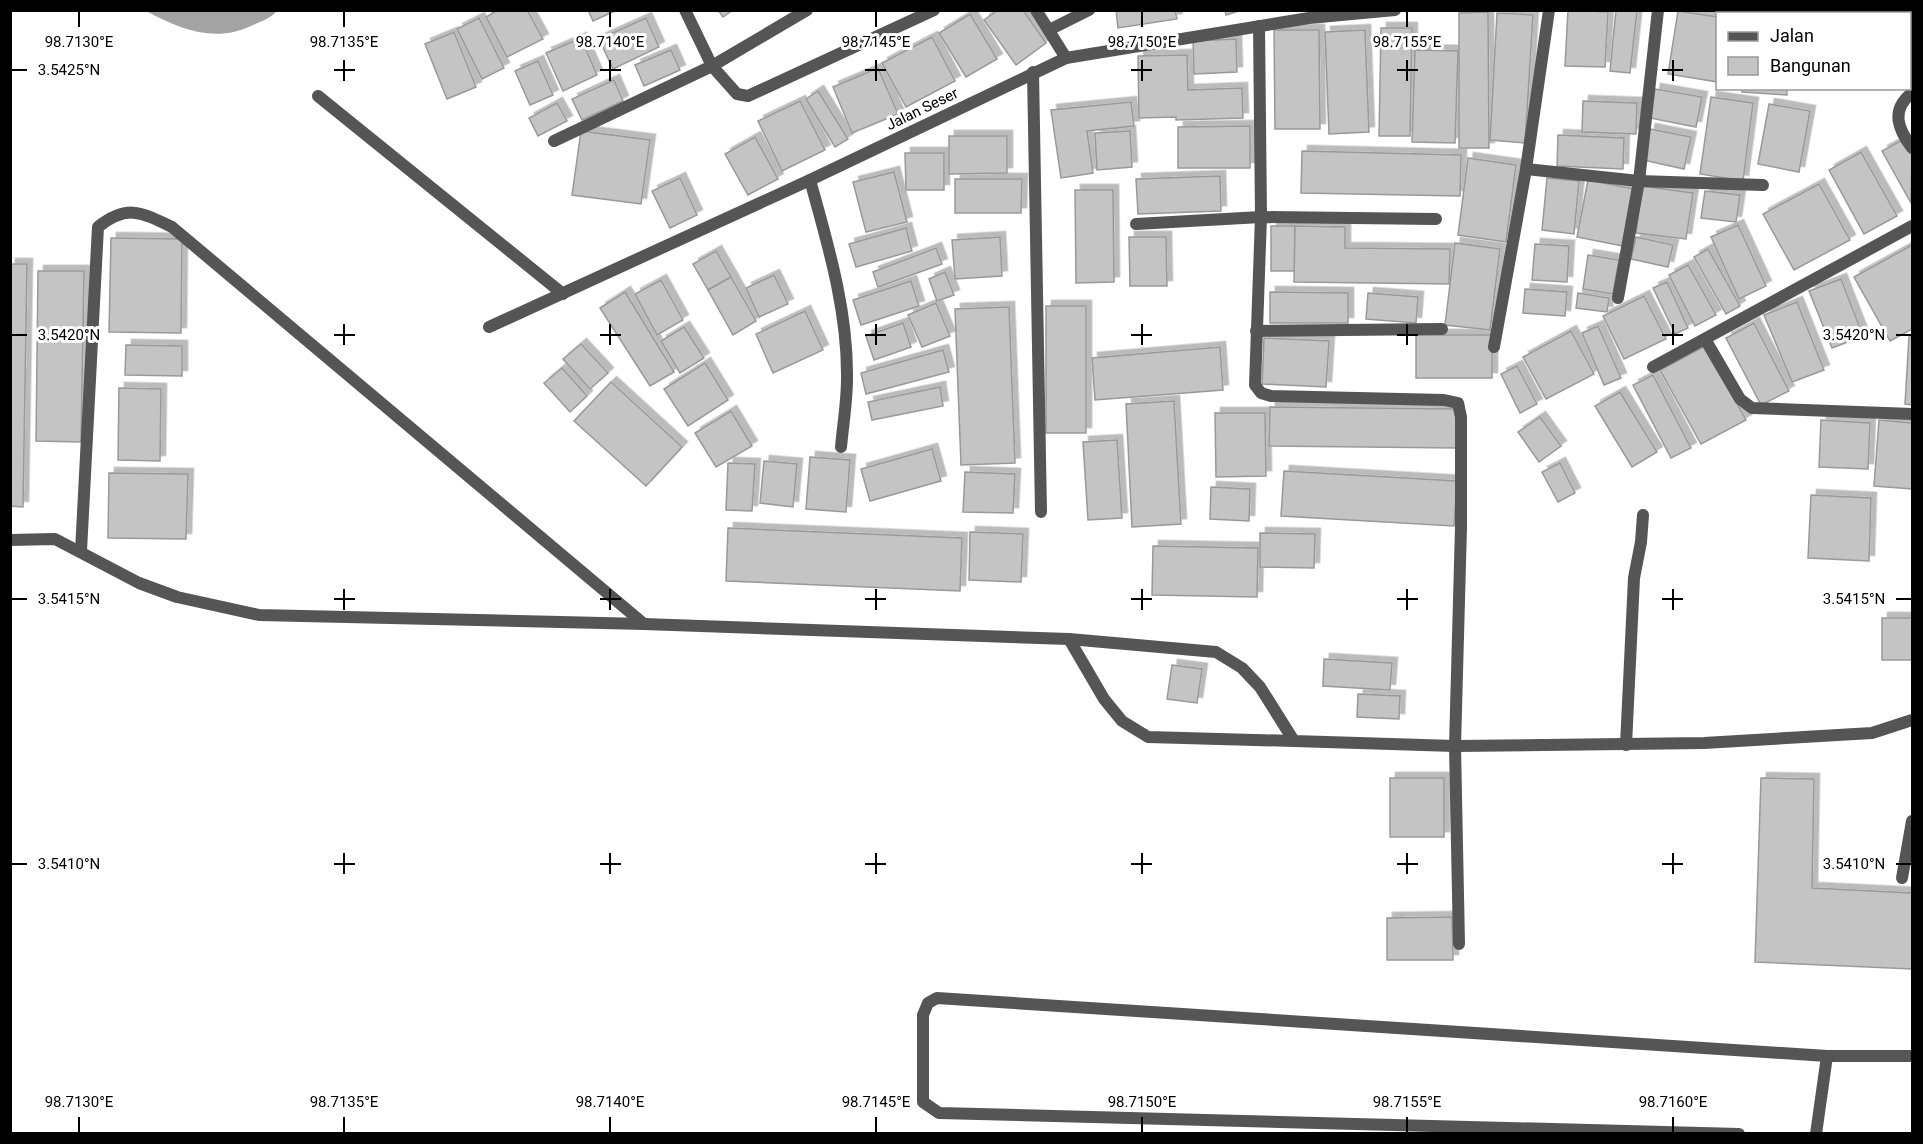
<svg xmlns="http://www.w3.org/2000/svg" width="1923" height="1144" viewBox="0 0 1923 1144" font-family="Roboto,sans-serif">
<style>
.water{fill:#a3a3a3}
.building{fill:#c4c4c4;stroke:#999;stroke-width:1.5;filter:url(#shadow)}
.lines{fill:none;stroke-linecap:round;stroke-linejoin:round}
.service{stroke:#555;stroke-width:12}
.minor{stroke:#555;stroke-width:12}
.ticks{fill:none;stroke:#000;stroke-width:2}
.labels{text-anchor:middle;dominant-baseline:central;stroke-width:6;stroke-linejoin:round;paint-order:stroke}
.street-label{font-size:15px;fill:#000;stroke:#fff}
.ticks-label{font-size:15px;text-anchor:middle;fill:#000;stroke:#fff;stroke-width:6;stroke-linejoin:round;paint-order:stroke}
</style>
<defs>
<filter id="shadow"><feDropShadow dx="5.5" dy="-5.5" stdDeviation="0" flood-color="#0004"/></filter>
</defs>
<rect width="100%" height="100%" fill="#fff"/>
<path class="water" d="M146,11H277C271,18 262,21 253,25C215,44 180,29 146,11Z"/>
<g class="building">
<polygon points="498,10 527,10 543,39 507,57 486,17"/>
<polygon points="588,10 617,10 593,21"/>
<polygon points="718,10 733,10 723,17"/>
<polygon points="998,10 1023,10 1046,43 1016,65 984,20"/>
<polygon points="1116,10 1175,10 1177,19 1118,28"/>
<polygon points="1225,10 1242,10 1226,15"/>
<polygon points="1568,10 1608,12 1605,67 1565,66"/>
<polygon points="1616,10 1637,10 1630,73 1610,71"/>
<rect x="1748" y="10" width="45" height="4"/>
<rect x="1804" y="10" width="31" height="4"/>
<polygon points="1891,10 1912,10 1912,86 1910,85 1910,14 1891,14"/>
<polygon points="1678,11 1718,17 1718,82 1668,74"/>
<polygon points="1488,12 1489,148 1459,148 1459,13"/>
<polygon points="1497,13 1533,15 1525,143 1490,140"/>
<polygon points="970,14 997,59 966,77 939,33"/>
<polygon points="479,18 504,68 482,79 457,29"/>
<polygon points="646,18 659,47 613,69 599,39"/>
<polygon points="1381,28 1412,28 1410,136 1379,136"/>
<polygon points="1274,30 1319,30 1320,129 1275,129"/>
<polygon points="1365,30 1369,132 1329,134 1325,32"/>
<polygon points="454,32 476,87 447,99 425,44"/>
<polygon points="932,37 955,81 906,107 882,63"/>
<polygon points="581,38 597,75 563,91 546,53"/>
<polygon points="1236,39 1237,72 1194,74 1193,41"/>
<polygon points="671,50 680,70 644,86 635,65"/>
<polygon points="1415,50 1458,51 1455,143 1412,142"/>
<polygon points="1187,55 1188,90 1242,88 1243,118 1176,120 1176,117 1139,118 1138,56"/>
<polygon points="538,61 553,95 530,105 515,71"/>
<polygon points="878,68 898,114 852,133 833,87"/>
<polygon points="614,80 623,101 582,120 572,99"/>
<polygon points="1742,88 1787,88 1787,95 1742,92"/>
<polygon points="1655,89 1702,97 1696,127 1650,118"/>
<polygon points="818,91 848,139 835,147 806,99"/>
<polygon points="1711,97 1753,103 1743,181 1700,174"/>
<polygon points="800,101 825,150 782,171 758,121"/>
<polygon points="1583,101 1637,103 1636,134 1582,132"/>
<polygon points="1131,102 1134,126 1087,131 1093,173 1061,178 1051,110"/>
<polygon points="557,103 567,121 538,136 529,118"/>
<polygon points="1769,104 1810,111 1799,172 1758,164"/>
<polygon points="1250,126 1250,168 1178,168 1178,127"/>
<polygon points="1650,129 1691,137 1684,169 1643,160"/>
<polygon points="581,131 650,140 641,204 572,195"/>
<polygon points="1130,131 1132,167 1097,170 1095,133"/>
<polygon points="1558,135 1624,138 1623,169 1557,166"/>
<polygon points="949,136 1007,136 1007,173 949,174"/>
<polygon points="755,137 778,179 748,195 725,154"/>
<polygon points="1904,139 1912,155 1911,203 1882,151"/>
<polygon points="1302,151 1461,155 1460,196 1301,193"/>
<polygon points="1861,152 1897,216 1864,234 1829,170"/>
<polygon points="905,153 944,153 944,190 906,190"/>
<polygon points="1468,158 1516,165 1506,242 1458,235"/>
<polygon points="894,172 907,222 866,232 853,182"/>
<polygon points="1220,176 1221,211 1138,214 1136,179"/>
<polygon points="680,178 697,215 670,228 652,191"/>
<polygon points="1547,178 1579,181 1574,234 1542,230"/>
<polygon points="955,179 1022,179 1021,213 955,213"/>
<polygon points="1588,180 1634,189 1623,246 1577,237"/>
<polygon points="1819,184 1850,240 1794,270 1763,214"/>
<polygon points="1642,186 1693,193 1686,239 1636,233"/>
<polygon points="1075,190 1113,190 1114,282 1076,283"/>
<polygon points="1705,191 1740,195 1736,222 1701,218"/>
<polygon points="1738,225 1766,286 1739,299 1711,237"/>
<rect x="1271" y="226" width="24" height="45"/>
<polygon points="1295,226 1345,227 1345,248 1450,249 1449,284 1294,282"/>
<polygon points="906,228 912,251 856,267 849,244"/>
<polygon points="1000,237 1002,276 955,279 952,240"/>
<polygon points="1129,237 1166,237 1167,286 1130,286"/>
<polygon points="1636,237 1673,245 1668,267 1631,259"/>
<polygon points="111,238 182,239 181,333 109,332"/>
<polygon points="1455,243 1500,249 1490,330 1445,325"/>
<polygon points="1535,244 1569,246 1567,282 1532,280"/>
<polygon points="1912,245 1912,329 1890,341 1854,277"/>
<polygon points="936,248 942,264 878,287 873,272"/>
<polygon points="1708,249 1740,306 1726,314 1694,257"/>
<polygon points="716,251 731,277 708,290 693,264"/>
<polygon points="1588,255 1619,260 1613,294 1583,289"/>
<polygon points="10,264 27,264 23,507 10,506"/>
<polygon points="1688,265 1716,315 1695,326 1669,275"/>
<polygon points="38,271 84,271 81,442 36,441"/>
<polygon points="945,272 954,295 937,301 929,279"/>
<polygon points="774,275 788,304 759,317 746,288"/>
<polygon points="731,277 756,321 733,335 708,290"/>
<polygon points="1841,279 1863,336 1832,348 1809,291"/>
<polygon points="661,280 683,320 657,335 635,294"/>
<polygon points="911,281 919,306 861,325 853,300"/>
<polygon points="1667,282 1688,328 1675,334 1653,288"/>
<polygon points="1525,289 1567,292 1565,316 1523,313"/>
<polygon points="625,292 674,372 650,386 600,308"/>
<polygon points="1270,292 1348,293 1348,323 1270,323"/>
<polygon points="1368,293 1418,297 1416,323 1366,319"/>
<polygon points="1578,293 1609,298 1607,312 1576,308"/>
<polygon points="1644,296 1666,339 1624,359 1603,316"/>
<polygon points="1797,302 1824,370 1792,382 1764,315"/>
<polygon points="936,303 950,336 922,347 908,315"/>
<rect x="1046" y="306" width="40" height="127"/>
<polygon points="1009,307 1015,463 961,465 955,309"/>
<polygon points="805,311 823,350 773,373 756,334"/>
<polygon points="903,323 911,347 874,360 866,336"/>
<polygon points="1754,323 1789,391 1761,405 1726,338"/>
<polygon points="1598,326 1621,378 1604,385 1582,333"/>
<polygon points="684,327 704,358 680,373 661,341"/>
<polygon points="1571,331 1594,374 1546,399 1523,357"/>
<rect x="1416" y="335" width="76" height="43"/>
<polygon points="1909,337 1912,337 1912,405 1905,404"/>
<polygon points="1264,338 1329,341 1326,387 1262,384"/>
<polygon points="581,344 608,373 590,389 563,359"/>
<polygon points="126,345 182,346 182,376 125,375"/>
<polygon points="1705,346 1746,420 1701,444 1660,370"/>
<polygon points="1220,347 1223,390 1095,400 1092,358"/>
<polygon points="943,350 949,372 866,394 861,373"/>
<polygon points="705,363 728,400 688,426 664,389"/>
<polygon points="1517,366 1537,404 1520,413 1501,374"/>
<polygon points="562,368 587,396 570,412 544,383"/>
<polygon points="1653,375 1691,448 1671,458 1633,385"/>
<polygon points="611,382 682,447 646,486 574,421"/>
<polygon points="940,387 943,406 872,420 868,402"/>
<polygon points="119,388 161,389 160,461 118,460"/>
<polygon points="1620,392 1657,452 1632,467 1595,406"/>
<polygon points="1174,401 1181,524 1132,527 1126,404"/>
<polygon points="1270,407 1458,409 1457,448 1269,446"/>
<polygon points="731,411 752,446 716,467 695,433"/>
<polygon points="1215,413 1265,413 1266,476 1216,477"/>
<polygon points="1540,417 1561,446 1539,462 1518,432"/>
<polygon points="1821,420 1870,423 1868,469 1819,467"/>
<polygon points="1879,420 1912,423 1912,489 1874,486"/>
<polygon points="1117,440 1122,518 1088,520 1083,442"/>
<polygon points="932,449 941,481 870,501 861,469"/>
<polygon points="810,457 850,460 846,512 806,509"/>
<polygon points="764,461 797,464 793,507 760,503"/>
<polygon points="728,463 755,464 752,511 726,510"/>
<polygon points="1560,463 1575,493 1558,502 1542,472"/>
<polygon points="1284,471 1457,481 1454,526 1281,516"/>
<polygon points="965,472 1015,474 1013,513 963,512"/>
<polygon points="109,473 188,474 186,539 108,538"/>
<polygon points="1211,487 1250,489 1249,521 1210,519"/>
<polygon points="1811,495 1871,498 1869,561 1808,558"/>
<polygon points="728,528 962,538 960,591 726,581"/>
<polygon points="970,532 1023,534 1021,582 969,580"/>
<polygon points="1260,533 1315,534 1314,568 1260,567"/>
<polygon points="1153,546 1258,548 1257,597 1152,595"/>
<rect x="1882" y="618" width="30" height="42"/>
<polygon points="1324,659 1392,663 1390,690 1323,686"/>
<polygon points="1172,665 1202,669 1197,703 1167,699"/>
<polygon points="1358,694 1400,696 1399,719 1357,717"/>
<rect x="1390" y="778" width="54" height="59"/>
<polygon points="1761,778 1814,779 1812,888 1912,893 1912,969 1755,962"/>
<polygon points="1452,917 1453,960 1387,960 1387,918"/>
</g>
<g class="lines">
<g class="service">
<polyline points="10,540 55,539 139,583 177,597 259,615 644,624 1069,639 1216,652 1242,668 1260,687 1294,741 1455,746 1704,743 1872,733 1912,720"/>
<path d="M81,551L98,227C127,204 141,212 172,227L644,624"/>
<polyline points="1069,639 1104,699 1122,721 1148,737 1294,741"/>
<polyline points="1626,745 1634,578 1641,542 1643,515"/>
<polyline points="1902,878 1912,821"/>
<polyline points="1459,944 1455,746 1461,527"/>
<polyline points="1739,1134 939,1113 923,1102 923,1015 928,1003 937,998 1827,1056 1912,1056"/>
<polyline points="1816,1134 1827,1056"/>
</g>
<g class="minor">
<polyline points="685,10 712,66 737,94 748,96 934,10"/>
<polyline points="1036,10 1066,58"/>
<polyline points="1259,26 1261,217 1255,385 1261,393 1271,396 1444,400 1458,403 1461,417 1461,527"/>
<polyline points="1049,30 1089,10"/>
<polyline points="1033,72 1041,512"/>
<path d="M1912,93C1890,110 1898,129 1912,148"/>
<polyline points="318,96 563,294"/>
<polyline points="554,141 712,66 807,10"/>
<polyline points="1526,169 1639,181 1763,185"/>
<path d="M810,180C828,245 848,311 847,379C847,401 843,425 841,447"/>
<polyline points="1136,224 1261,217 1436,219"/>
<polyline points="1618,298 1639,181 1658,10"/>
<polyline points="489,327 810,180 1066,58 1309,18 1395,10"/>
<polyline points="1256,331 1442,329"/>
<polyline points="1705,339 1740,399 1752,408 1912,414"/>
<polyline points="1494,347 1526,169 1549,10"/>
<polyline points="1653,367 1912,226"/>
</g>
</g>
<path class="ticks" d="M79,12V27M344,12V27M610,12V27M876,12V27M1142,12V27M1407,12V27M344,60V81M610,60V81M876,60V81M1142,60V81M1407,60V81M1673,60V81M12,70H27M334,70H355M600,70H621M865,70H886M1131,70H1152M1397,70H1418M1662,70H1683M344,324V345M610,324V345M876,324V345M1142,324V345M1407,324V345M1673,324V345M12,335H27M334,335H355M600,335H621M865,335H886M1131,335H1152M1397,335H1418M1662,335H1683M1896,335H1911M344,589V610M610,589V610M876,589V610M1142,589V610M1407,589V610M1673,589V610M12,599H27M334,599H355M600,599H621M865,599H886M1131,599H1152M1397,599H1418M1662,599H1683M1896,599H1911M344,853V874M610,853V874M876,853V874M1142,853V874M1407,853V874M1673,853V874M12,864H27M334,864H355M600,864H621M865,864H886M1131,864H1152M1397,864H1418M1662,864H1683M1896,864H1911M79,1117V1132M344,1117V1132M610,1117V1132M876,1117V1132M1142,1117V1132M1407,1117V1132M1673,1117V1132"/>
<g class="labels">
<g class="street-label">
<text transform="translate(922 109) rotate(-26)">Jalan Seser</text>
</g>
</g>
<g class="ticks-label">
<text x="79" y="47">98.7130°E</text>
<text x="344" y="47">98.7135°E</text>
<text x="610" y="47">98.7140°E</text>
<text x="876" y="47">98.7145°E</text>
<text x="1142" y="47">98.7150°E</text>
<text x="1407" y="47">98.7155°E</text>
<text x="69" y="75">3.5425°N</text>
<text x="69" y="340">3.5420°N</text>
<text x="1854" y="340">3.5420°N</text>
<text x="69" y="604">3.5415°N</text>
<text x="1854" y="604">3.5415°N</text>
<text x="69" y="869">3.5410°N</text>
<text x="1854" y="869">3.5410°N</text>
<text x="79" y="1107">98.7130°E</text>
<text x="344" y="1107">98.7135°E</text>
<text x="610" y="1107">98.7140°E</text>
<text x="876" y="1107">98.7145°E</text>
<text x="1142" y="1107">98.7150°E</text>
<text x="1407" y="1107">98.7155°E</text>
<text x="1673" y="1107">98.7160°E</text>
</g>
<rect width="1923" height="1144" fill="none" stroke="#000000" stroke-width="24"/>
<rect x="1716" y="12" width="195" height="78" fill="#ffffff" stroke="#999999" stroke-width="1.5"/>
<rect x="1728" y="32" width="30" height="9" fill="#555555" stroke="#999999" stroke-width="1.5"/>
<text x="1770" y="42" font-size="18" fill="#000000">Jalan</text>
<rect x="1728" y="57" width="30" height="18" fill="#c4c4c4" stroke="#999999" stroke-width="1.5"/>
<text x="1770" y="72" font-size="18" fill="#000000">Bangunan</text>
</svg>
